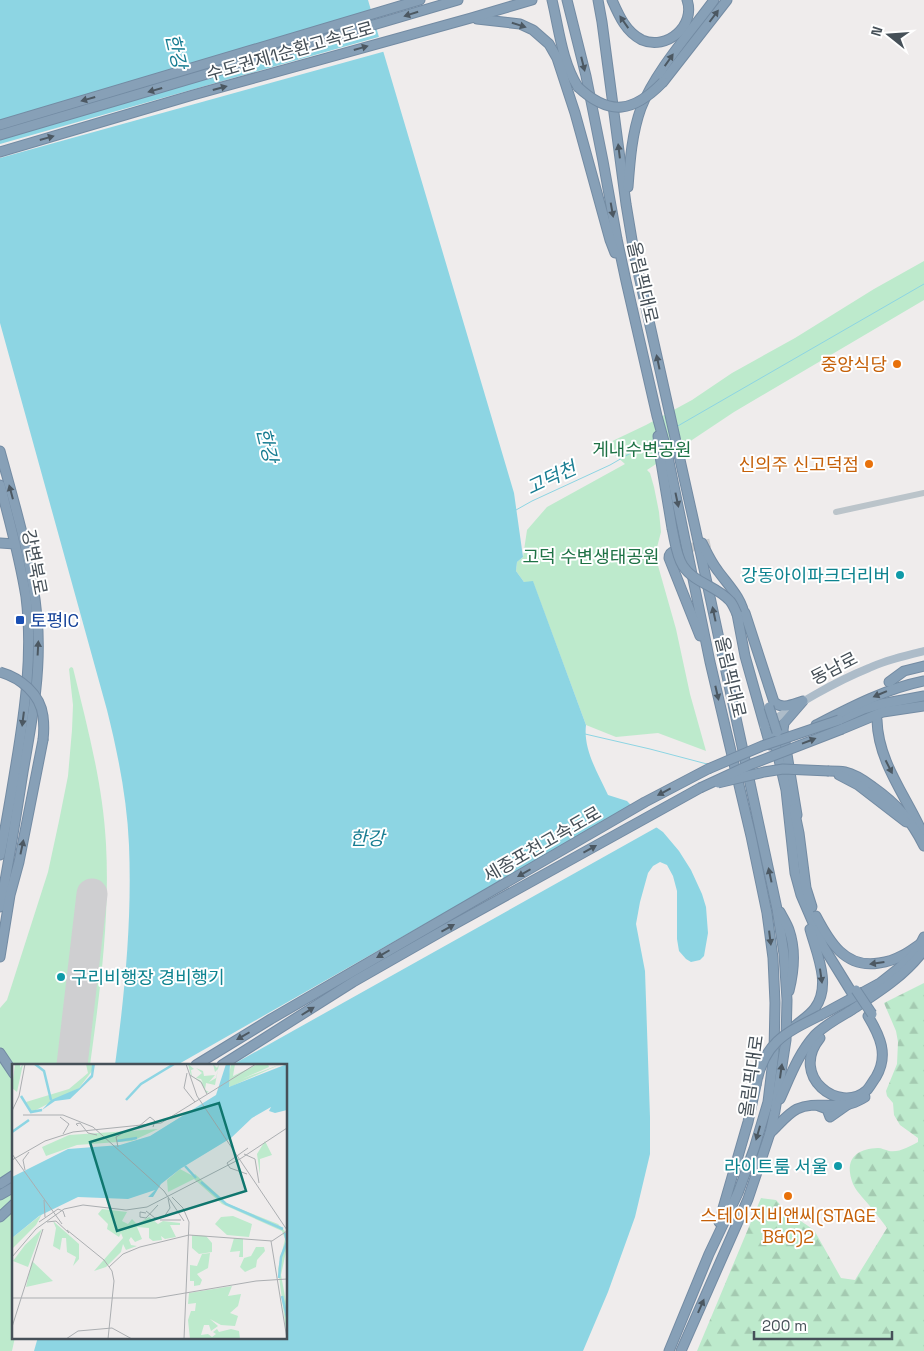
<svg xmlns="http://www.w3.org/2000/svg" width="924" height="1351" viewBox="0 0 924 1351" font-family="'Space Grotesk','Noto Sans KR',sans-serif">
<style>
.forest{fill:url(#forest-firs)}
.green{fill:#bdeacc}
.water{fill:#8dd5e3}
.pier{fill:#efecec}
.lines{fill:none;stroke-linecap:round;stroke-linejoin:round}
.stream{stroke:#8dd5e3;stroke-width:1}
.runway{stroke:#cfcfd1;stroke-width:31}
.highway-tunnel{stroke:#cdcdce;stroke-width:9;stroke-dasharray:9 4.5;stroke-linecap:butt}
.highway-casing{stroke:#738ba3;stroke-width:11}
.minor{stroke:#bbc4ca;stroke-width:6}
.major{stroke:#adbcc9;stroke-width:8}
.highway{stroke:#87a0b7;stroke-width:9}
.highway-bridge-casing{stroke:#738ba3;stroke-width:11;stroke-linecap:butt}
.highway-bridge{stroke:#87a0b7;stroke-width:9}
.oneway{fill:#4c5862}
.food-dot{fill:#e8710a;stroke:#fff;stroke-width:2}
.culture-dot{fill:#0f9aa8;stroke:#fff;stroke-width:2}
.transit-dot{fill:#1a4fb4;stroke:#fff;stroke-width:2}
.labels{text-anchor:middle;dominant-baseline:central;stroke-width:4;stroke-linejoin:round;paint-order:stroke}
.street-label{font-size:18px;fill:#465058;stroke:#fff}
.food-label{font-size:18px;fill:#c56008;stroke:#fff;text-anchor:end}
.park-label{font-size:18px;fill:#1e7245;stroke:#fff}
.culture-label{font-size:18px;fill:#0d838f;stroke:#fff;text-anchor:end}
.transit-label{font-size:18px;fill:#164399;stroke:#fff;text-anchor:start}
.water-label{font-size:19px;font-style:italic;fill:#187d92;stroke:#fff}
.inset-river{fill:none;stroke:#8dd5e3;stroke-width:2.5}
.inset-road{fill:none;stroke:#abaeb1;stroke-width:1}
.view{fill:#0f766e;fill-opacity:0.15;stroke:#0f766e;stroke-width:2.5}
.inset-edge{fill:none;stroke:#465058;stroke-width:2.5}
</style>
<defs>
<pattern id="forest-firs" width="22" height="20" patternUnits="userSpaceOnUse" patternTransform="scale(1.25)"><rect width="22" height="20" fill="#bdeacc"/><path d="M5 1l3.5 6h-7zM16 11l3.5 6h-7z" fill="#a4cab1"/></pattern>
</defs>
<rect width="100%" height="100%" fill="#efecec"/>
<path class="forest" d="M924,983V1351H697L761,1198L776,1200L786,1211L814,1230L841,1278L855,1280L887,1228C879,1217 871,1207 862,1197C859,1193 855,1189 853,1184C844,1161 854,1149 878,1148C882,1148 885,1150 889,1151C899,1153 910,1146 918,1142V1138L900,1125L894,1115L893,1103L887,1096L886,1091L897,1064L898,1042L896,1031L884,1003Z"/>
<g class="green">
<polygon points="924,261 924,300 734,412 647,470 650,473 654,487 659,512 661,532 655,555 676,629 690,694 706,751 658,733 616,737 586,725 533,582 524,582 516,571 517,562 523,557 527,530 547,507 625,464 604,445 646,425 692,400 732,373 795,338 874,289"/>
<path d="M71,667L73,668C87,726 103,784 106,844C110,918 100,992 90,1065H14V1337H15L12,1351H0V1008L7,1000L48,872L59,821L68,776L72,730L73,705L69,669Z"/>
</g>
<path class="water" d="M0,0H368L514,493L523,557L517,562L516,571L524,582L533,581L586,725C583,750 598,773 608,795L627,801L643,818L663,832L679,851L691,870L702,894L706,907L708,933L704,956L700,960L691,962L686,959L679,951L677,939V891L673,876L667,865L660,862L653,866L648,873L640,902L636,924L645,971L650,1117V1154L635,1217L608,1292L583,1351H34L38,1337H286V1065H115C125,992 132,919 129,845C127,799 118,754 107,710L0,323Z"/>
<g class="pier">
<polygon points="382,36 386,51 0,158 0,144"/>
<polygon points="634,805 645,816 659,826 232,1065 177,1065"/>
</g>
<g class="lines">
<g class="stream">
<polyline points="676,427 924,284"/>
<polyline points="516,510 532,501 610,465 655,439"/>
<polyline points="585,734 650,749 707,764"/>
</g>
<polyline class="runway" points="72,1065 92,894"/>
<polyline class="highway-tunnel" points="675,551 711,543"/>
<defs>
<g id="highway">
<path d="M552,0C559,29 562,62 578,87"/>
<polyline points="567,0 586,76 603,161 617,239 626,281 657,416 667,452 710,662 751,836 767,913 773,958 775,1003 774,1052 768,1102 754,1149 738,1193 709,1254 669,1351"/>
<polyline points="598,0 602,22 626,204 635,258 695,527 777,909 784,954 787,1000 786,1040 775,1111 770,1133 748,1199 681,1351"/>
<path d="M612,0C619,16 626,32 642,40C667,51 696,25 687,0"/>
<polyline points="477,19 520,24 533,30 549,44 557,58 575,113 610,240 615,253"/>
<polyline points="663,82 727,0"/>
<polyline points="0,125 420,0"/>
<polyline points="0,135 458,0"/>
<polyline points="0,152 193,95 471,18 532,0"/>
<path d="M628,187C630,160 632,133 641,108C656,70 690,33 714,0"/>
<polyline points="658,436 660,456 672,528"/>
<path d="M0,451C15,506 32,561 37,617C42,669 32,721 23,772C16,817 9,862 0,907"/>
<path d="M0,485C10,522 20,559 26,597C33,653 25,709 16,764C11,795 6,825 0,855"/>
<polyline points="0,543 15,544"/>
<path d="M702,543C707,553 711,562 718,571C729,586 742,598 745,618"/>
<path d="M675,551C671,552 669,553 669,558L700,636"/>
<path d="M745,613L774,702C782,710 793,704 803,701L784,723L783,730L797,815"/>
<polyline points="737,614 745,656 770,745"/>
<polyline points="889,682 904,671 924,666"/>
<polyline points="839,720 864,709 881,704 924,696"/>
<path d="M877,720C878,762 906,796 922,832"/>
<path d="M816,725C851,707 885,689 924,681"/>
<polyline points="842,729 883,712 924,706"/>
<polyline points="773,734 786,790 795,873 801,895 823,946 852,993"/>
<path d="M829,771C834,771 840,771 845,772C855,774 865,781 873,787C897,804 911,820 924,846"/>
<polyline points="839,775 858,785 906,822"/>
<polyline points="794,809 799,833 806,888 812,907"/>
<path d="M780,912C783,918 787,924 789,930C796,950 794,971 789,991"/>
<path d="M816,916C829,941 845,969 879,963C886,962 894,960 901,956C908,953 914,948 920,944"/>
<polyline points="0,957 10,895 19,862 43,740"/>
<polyline points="821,1015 880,983 899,968 917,951 924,937"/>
<path d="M795,1026C802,1020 810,1015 815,1008C832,985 816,952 810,929"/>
<path d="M820,1038C789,1076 839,1115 867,1090C870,1087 873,1081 876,1077C889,1055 880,1036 868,1016"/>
<polyline points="0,1053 14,1074"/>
<polyline points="196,1065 271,1019 645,802 708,769"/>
<polyline points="222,1065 353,982 444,930 700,788"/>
<path d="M780,1099C790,1077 798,1054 815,1035C825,1025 838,1018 850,1011C877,993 904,977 924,950"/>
<polyline points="819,1106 827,1109 830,1117 847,1105"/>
<path d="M770,1133C778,1126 787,1114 797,1109C812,1102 827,1107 843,1105C851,1105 858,1101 865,1097"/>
<polyline points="0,1184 14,1175"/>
<polyline points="0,1195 14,1187"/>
<polyline points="0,1217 14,1204"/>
<polyline points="719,1222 748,1122 756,1085"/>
</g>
</defs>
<use href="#highway" class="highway-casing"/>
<polyline class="minor" points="836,512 924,493"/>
<path class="major" d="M764,726C798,704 832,683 869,668C886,660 905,656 924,651"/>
<use href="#highway" class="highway"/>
<defs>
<g id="highway-bridge">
<path d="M578,87C610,117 634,112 663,82"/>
<path d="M672,528C675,541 676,555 683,566C694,583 717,586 730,601C733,604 735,610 737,614"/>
<path d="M0,672C21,678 40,694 43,716C44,724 44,732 43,740"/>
<polyline points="769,707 777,732"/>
<polyline points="708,769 762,746 839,720"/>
<polyline points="718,783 764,772 783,769 829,771"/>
<polyline points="700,788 752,764 842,729"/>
<polyline points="856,990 872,1014"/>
<path d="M756,1085C764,1042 785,1033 821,1015"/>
</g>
</defs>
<use href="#highway-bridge" class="highway-bridge-casing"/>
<use href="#highway-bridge" class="highway-bridge"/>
</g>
<defs><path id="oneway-solid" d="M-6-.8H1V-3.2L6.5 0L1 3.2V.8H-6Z" transform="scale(1.25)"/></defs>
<g class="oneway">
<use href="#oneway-solid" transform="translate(411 14) rotate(163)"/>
<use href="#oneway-solid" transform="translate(714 16) rotate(-53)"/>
<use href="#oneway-solid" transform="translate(624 22) rotate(-125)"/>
<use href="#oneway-solid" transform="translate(519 25) rotate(17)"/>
<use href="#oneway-solid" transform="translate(361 48) rotate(-16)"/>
<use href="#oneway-solid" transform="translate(669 60) rotate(-55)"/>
<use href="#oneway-solid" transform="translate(583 64) rotate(76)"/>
<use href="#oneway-solid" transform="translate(220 88) rotate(-15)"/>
<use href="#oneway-solid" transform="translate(155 90) rotate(164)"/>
<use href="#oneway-solid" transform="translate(88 99) rotate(164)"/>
<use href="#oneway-solid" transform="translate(47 138) rotate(-16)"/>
<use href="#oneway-solid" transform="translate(619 151) rotate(-97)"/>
<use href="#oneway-solid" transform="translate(612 210) rotate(80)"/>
<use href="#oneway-solid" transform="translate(658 362) rotate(-102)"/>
<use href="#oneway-solid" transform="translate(11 492) rotate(-105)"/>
<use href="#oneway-solid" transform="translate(677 500) rotate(78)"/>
<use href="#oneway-solid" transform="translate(714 614) rotate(-102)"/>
<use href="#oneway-solid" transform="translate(38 648) rotate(-87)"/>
<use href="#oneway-solid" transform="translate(717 693) rotate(77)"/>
<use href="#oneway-solid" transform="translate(880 694) rotate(157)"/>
<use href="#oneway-solid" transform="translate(23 719) rotate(97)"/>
<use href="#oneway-solid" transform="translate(809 741) rotate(-21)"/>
<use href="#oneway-solid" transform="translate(889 767) rotate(63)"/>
<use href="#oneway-solid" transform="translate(664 792) rotate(152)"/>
<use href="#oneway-solid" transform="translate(22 847) rotate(-78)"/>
<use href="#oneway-solid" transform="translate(590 849) rotate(-29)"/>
<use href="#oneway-solid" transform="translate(524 873) rotate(150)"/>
<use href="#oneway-solid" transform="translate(770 875) rotate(-102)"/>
<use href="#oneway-solid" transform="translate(448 928) rotate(-29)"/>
<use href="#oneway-solid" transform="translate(770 938) rotate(83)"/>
<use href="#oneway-solid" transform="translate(383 954) rotate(150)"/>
<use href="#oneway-solid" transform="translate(877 963) rotate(172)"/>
<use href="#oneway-solid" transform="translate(821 976) rotate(82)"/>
<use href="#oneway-solid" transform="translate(308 1011) rotate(-32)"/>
<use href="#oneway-solid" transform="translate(243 1036) rotate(150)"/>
<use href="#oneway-solid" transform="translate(781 1071) rotate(-82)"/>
<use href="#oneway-solid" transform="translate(758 1133) rotate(106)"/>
<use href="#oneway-solid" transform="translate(701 1306) rotate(-66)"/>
</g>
<g class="food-dot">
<circle cx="897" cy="364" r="5"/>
<circle cx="869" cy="464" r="5"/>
<circle cx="788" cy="1196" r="5"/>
</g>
<g class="culture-dot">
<circle cx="900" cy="575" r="5"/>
<circle cx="61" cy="977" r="5"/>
<circle cx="838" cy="1166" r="5"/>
</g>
<rect class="transit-dot" x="15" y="615" width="10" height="10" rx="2.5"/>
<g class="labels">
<g class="street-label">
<text transform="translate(290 51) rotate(-16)">수도권제1순환고속도로</text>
<text transform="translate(643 282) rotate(77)">올림픽대로</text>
<text transform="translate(35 562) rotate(79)">강변북로</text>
<text transform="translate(834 668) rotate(-27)">동남로</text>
<text transform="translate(731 677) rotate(77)">올림픽대로</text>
<text transform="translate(542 844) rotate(-30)">세종포천고속도로</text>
<text transform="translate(751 1076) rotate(-82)">올림픽대로</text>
</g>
<g class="food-label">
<text x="887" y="364">중앙식당</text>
<text x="859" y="464">신의주 신고덕점</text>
<text x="788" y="1215" text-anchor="middle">스테이지비앤씨(STAGE<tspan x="788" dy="21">B&amp;C)2</tspan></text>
</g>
<g class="park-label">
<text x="642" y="449">게내수변공원</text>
<text x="591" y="556">고덕 수변생태공원</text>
</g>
<g class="culture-label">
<text x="890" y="575">강동아이파크더리버</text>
<text x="71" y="977" text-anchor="start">구리비행장 경비행기</text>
<text x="828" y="1166">라이트룸 서울</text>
</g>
<g class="transit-label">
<text x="30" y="620">토평IC</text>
</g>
<g class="water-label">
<text transform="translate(176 51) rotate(77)">한강</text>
<text transform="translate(267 445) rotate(77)">한강</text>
<text transform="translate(551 478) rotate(-25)">고덕천</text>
<text x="367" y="838">한강</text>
</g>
</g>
<g transform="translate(12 1064)">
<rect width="275" height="275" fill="#efecec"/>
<path d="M219,0H223L221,12L246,0H256L257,3L230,15L269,0L218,23L215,21Z" fill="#bdeacc"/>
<path d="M3,0H8V4L11,0L5,28L0,24ZM176,0L182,5L179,6L180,13L188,16L191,19L189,15L184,14L190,9L184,4L191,7L192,12L203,11L197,18L204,14L206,5L203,8L201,0L205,4L207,0L203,21L194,19L193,26L197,28L194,29L189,18L179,12ZM90,145L115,148L110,157L116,160L120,155L125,160L137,153L146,160L151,157L168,159V161H158L164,173L153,175L149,172L150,176L141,177L137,174V164L125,163L130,175L123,178L119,173L117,176L119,181L125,182L114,186L111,180L109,188L94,203L82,207L111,174L109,169L107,173L95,165L96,160L86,150ZM221,152L240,160L237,173L215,171L203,160L209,153ZM41,157L67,180V195L61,202L64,193L55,188L54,174H50L48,186L41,182L44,164ZM180,171L194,172L200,179V188L187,190L180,184ZM244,183H252L253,187L245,196L244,203L233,208L228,203L232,194L239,192ZM198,189L196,204L185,210L190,216L188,221L182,222V217H178V201L185,202L190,190Z" fill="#bdeacc"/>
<path d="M74,0H80V7L67,24L20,48L14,38L57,25L76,9ZM146,65L120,77L65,81L34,92L30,83L57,71ZM253,77L260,91L248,95V111L245,90ZM168,105L181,112L183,110L216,140L266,160L273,167L275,183L269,211L275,243V273L266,205L273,175L270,167L210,140L182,115L156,128L155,116ZM30,150L24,161L0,185V174ZM30,165L16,203L1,197L13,181ZM222,174L231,175V193H227L228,187L218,188ZM20,197L41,217L14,223ZM220,222L216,232L229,230L226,242L218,249L226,252L223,262L209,261L198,255L206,262L199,267L197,261H192L189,271L196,270L200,273L204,270L201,268L205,265L207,268L219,265L227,267L228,275H178L176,256L179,247H183L184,239L176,240L177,229Z" fill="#bdeacc"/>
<path d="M80,0H83L81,13L58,35L43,37L30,46L39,36L67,24L79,11ZM214,0H218L217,23L275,0V46L263,49L257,47L259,43L240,54L219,74L168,105L149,120L141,133H136L143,126L116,135L66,133L27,152L0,174V113L56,85L108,81L138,72L204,31Z" fill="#8dd5e3"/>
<path class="inset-river" d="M23,0L32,7L39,36M9,32L19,48L30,46M114,36L129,20L162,0M0,68L17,56M105,77L125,74M173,102L184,114M189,118L214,140L271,165M267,214L269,193L275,178L273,169M270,232L275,253"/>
<path class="inset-road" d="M174,0L185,32L275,166M175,9L172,24L183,38M178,11L189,18L195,30M0,47L7,32L13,0M11,51H51L81,63L152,127L172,157M48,53L57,60L51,70M66,62L64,60L68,59L76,69L85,71M126,63L138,53L143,57L141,63M106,83L104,73L114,67M0,90L50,160M232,90L243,95L247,119M0,96L33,77L61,68L149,59L244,0M13,106L11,96L17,88M235,110L218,104L215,99L236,84M160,133L171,144L177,158L172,275M32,136L33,153M134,147L143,154L152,153L158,144L156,134M134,149L128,148V153L134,154L146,141M148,156H169M27,158L46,145L51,147L53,153M35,158L44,157L57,169M55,166L92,196L100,207L102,217L96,275M259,177L275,275M0,193L24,165L52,145L71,141L114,146L135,143L228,95L275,64M97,203L111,190L128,183L177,171L260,177L275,167M0,234H144L244,217L275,215M0,263L31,165M54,275L66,267L100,264L120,275"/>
<path class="view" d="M207,39L234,127L105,167L78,78Z"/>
<rect width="275" height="275" class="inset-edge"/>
</g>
<g transform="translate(889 35) rotate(287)" stroke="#ffffff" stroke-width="4" paint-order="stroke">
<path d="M0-4L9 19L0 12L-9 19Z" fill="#465058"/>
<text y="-8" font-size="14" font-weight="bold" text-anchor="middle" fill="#465058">N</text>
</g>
<path d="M754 1331v8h138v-8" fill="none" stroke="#465058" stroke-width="2.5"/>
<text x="762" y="1331" font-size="15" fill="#465058" stroke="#ffffff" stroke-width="4" paint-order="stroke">200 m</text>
</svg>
